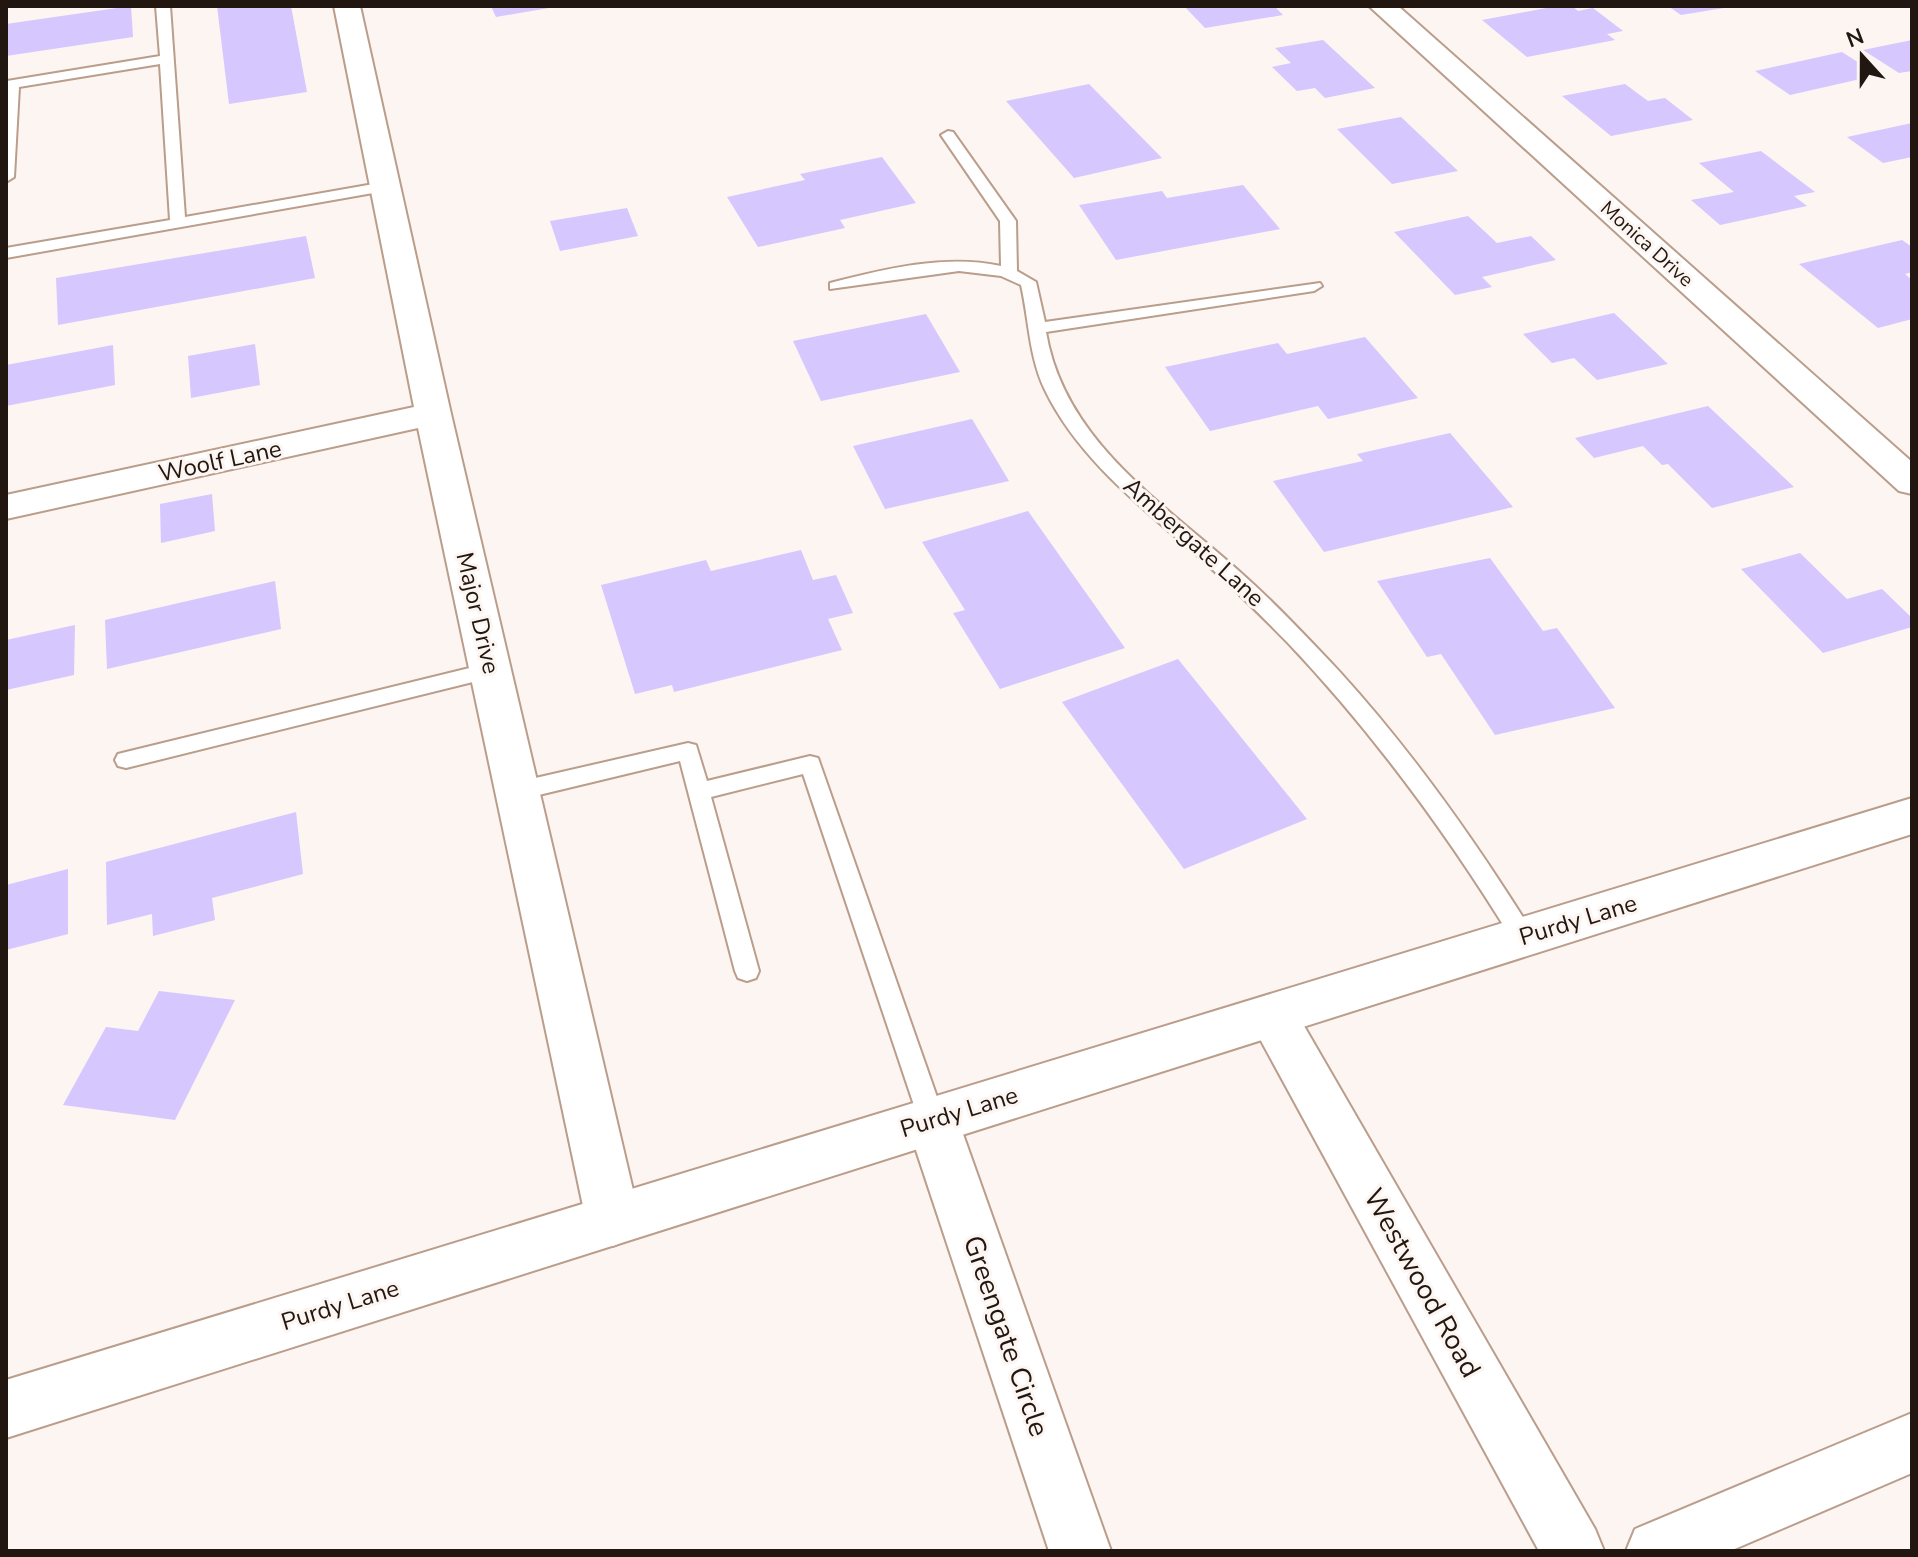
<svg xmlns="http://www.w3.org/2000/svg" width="1918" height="1557" viewBox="0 0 1918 1557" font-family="'Nunito Sans',sans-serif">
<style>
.building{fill:#d6c7fe}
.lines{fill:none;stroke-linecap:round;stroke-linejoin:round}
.service-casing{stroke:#ba9d8b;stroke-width:4}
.minor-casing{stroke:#ba9d8b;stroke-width:4}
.tertiary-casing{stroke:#ba9d8b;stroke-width:4}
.service{fill:#fff;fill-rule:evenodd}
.minor{fill:#fff;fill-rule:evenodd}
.tertiary{fill:#fff;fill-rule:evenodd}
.labels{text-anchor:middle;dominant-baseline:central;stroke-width:6;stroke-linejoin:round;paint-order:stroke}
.far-street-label{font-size:20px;fill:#221710;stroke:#fcf5f1}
.street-label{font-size:24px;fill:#221710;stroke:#fcf5f1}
.near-street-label{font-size:28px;fill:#221710;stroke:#fcf5f1}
</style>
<rect width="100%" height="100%" fill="#fcf5f1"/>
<g class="building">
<polygon points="131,6 133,37 6,56 6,24"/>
<polygon points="217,6 291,6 307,92 229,104"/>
<polygon points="491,6 547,6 549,8 496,17"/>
<polygon points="1184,6 1274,6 1283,15 1205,28"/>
<polygon points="1557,6 1572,6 1578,11 1593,8 1623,31 1607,34 1615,40 1527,57 1482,20"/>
<polygon points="1668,6 1724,6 1724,8 1681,15"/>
<polygon points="1323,40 1375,88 1325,98 1315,88 1297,91 1272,67 1291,63 1275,48"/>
<polygon points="1912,40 1912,71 1899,73 1863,50"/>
<polygon points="1842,52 1878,75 1790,95 1755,71"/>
<polygon points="1089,84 1162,158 1074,178 1006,101"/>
<polygon points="1625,84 1648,101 1665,98 1693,120 1611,136 1562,96"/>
<polygon points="1401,117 1458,171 1392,184 1337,129"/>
<polygon points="1912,123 1912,157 1883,163 1847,137"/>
<polygon points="1761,151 1815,192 1794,196 1807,206 1720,225 1691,200 1734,192 1699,163"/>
<polygon points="882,157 916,203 840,220 845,228 758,247 727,197 805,180 800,174"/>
<polygon points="1243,185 1280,229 1116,260 1079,205 1162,191 1167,198"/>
<polygon points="627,208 638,236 560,251 550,221"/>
<polygon points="1468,216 1497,243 1531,236 1556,260 1482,277 1492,287 1455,295 1394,232"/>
<polygon points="306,236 315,278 58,325 56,278"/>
<polygon points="1902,240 1912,247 1912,272 1905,274 1912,280 1912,319 1878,328 1799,264"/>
<polygon points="1614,313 1668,364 1597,380 1574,358 1552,363 1523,334"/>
<polygon points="926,314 960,372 821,401 793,341"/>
<polygon points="1365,337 1418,398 1328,419 1318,406 1210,431 1165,367 1278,343 1287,354"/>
<polygon points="255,344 260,385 191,398 188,356"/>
<polygon points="113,345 115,385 6,406 6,365"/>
<polygon points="1708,406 1794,487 1712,508 1668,464 1662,465 1643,446 1594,458 1575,438"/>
<polygon points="972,419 1009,481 885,509 853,446"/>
<polygon points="1450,433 1513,507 1324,552 1273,481 1363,461 1357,454"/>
<polygon points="212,494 215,531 161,543 160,504"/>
<polygon points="1028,511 1125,648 1000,689 953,613 965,610 922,542"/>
<polygon points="801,550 813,580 836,575 853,613 828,619 842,650 674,692 672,685 635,694 601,585 706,560 711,571"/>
<polygon points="1800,553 1847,599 1882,589 1912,618 1912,627 1823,653 1741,569"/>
<polygon points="1490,558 1543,631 1557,628 1615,708 1495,735 1441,654 1427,657 1377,581"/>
<polygon points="275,581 281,629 107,669 105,620"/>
<polygon points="75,625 74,675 6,690 6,640"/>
<polygon points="1178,659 1307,819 1184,869 1062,702"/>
<polygon points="296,812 303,874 212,898 215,920 153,936 152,914 107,925 106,862"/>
<polygon points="68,869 68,934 6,950 6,885"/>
<polygon points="159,991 235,1000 175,1120 63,1105 106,1027 138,1031"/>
</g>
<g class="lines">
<defs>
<g id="service">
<polygon points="156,6 170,6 185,217 385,182 390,184 390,190 6,258 6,248 170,220 160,64 19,87 14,177 6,182 7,81 160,56"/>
<path d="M948,131L953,132L1016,221L1017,271L1036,282L1045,322L1320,283L1322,286L1314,291L1046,332C1064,441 1163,503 1240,572C1275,603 1307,637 1339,671C1412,751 1474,839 1531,930L1535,937L1531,944L1523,947L1515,944C1449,836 1375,735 1288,643C1260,614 1231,586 1201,559C1145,510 1078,459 1045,390C1029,357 1029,320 1021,285L1001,276L959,271L830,289V283C885,269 945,254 1001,266L1000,221L941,135Z"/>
<polygon points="490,663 497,666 500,671 497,676 126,768 118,766 115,760 118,754 126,752"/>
<polygon points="688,743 696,745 707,781 810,756 818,758 945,1120 941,1128 932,1132 923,1128 919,1120 803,774 711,797 759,971 756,978 747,981 738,978 735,971 680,761 518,800 510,797 507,791 510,785 518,782"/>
</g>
<g id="minor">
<polygon points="334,6 360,6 451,414 640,1220 632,1238 613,1246 594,1238 586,1220 418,428 6,519 6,495 414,407"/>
<polygon points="1369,6 1398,6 1912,462 1912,494 1899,491"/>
<polygon points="1272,994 1289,1000 1595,1529 1604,1551 1539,1551 1247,1015 1255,1000"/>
<polygon points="932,1097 950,1103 958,1120 1111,1551 1049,1551 906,1120 914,1103"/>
<polygon points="1912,1413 1912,1473 1730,1551 1626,1551 1635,1529"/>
</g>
<polygon id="tertiary" points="1912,798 1912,834 6,1438 6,1380"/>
</defs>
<use href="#service" class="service-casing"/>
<use href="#minor" class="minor-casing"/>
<use href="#tertiary" class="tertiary-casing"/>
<use href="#service" class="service"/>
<use href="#minor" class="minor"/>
<use href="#tertiary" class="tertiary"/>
</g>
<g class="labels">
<g class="far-street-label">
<text transform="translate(1647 244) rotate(42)">Monica Drive</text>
</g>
<g class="street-label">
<text transform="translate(220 461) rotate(-12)">Woolf Lane</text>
<text transform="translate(1194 542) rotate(42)">Ambergate Lane</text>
<text transform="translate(478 613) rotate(77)">Major Drive</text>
<text transform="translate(1578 920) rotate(-17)">Purdy Lane</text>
<text transform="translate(959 1112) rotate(-17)">Purdy Lane</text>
<text transform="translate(340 1305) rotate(-17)">Purdy Lane</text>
</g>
<g class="near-street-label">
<text transform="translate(1422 1283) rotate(61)">Westwood Road</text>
<text transform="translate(1006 1336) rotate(71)">Greengate Circle</text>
</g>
</g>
<rect width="1918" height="1557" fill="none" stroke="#221710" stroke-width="16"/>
<g transform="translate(1862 56) rotate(339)" stroke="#fcf5f1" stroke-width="6" paint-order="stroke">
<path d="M0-6L14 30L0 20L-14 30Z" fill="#221710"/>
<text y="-12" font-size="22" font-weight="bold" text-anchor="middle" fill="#221710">N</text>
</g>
</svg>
